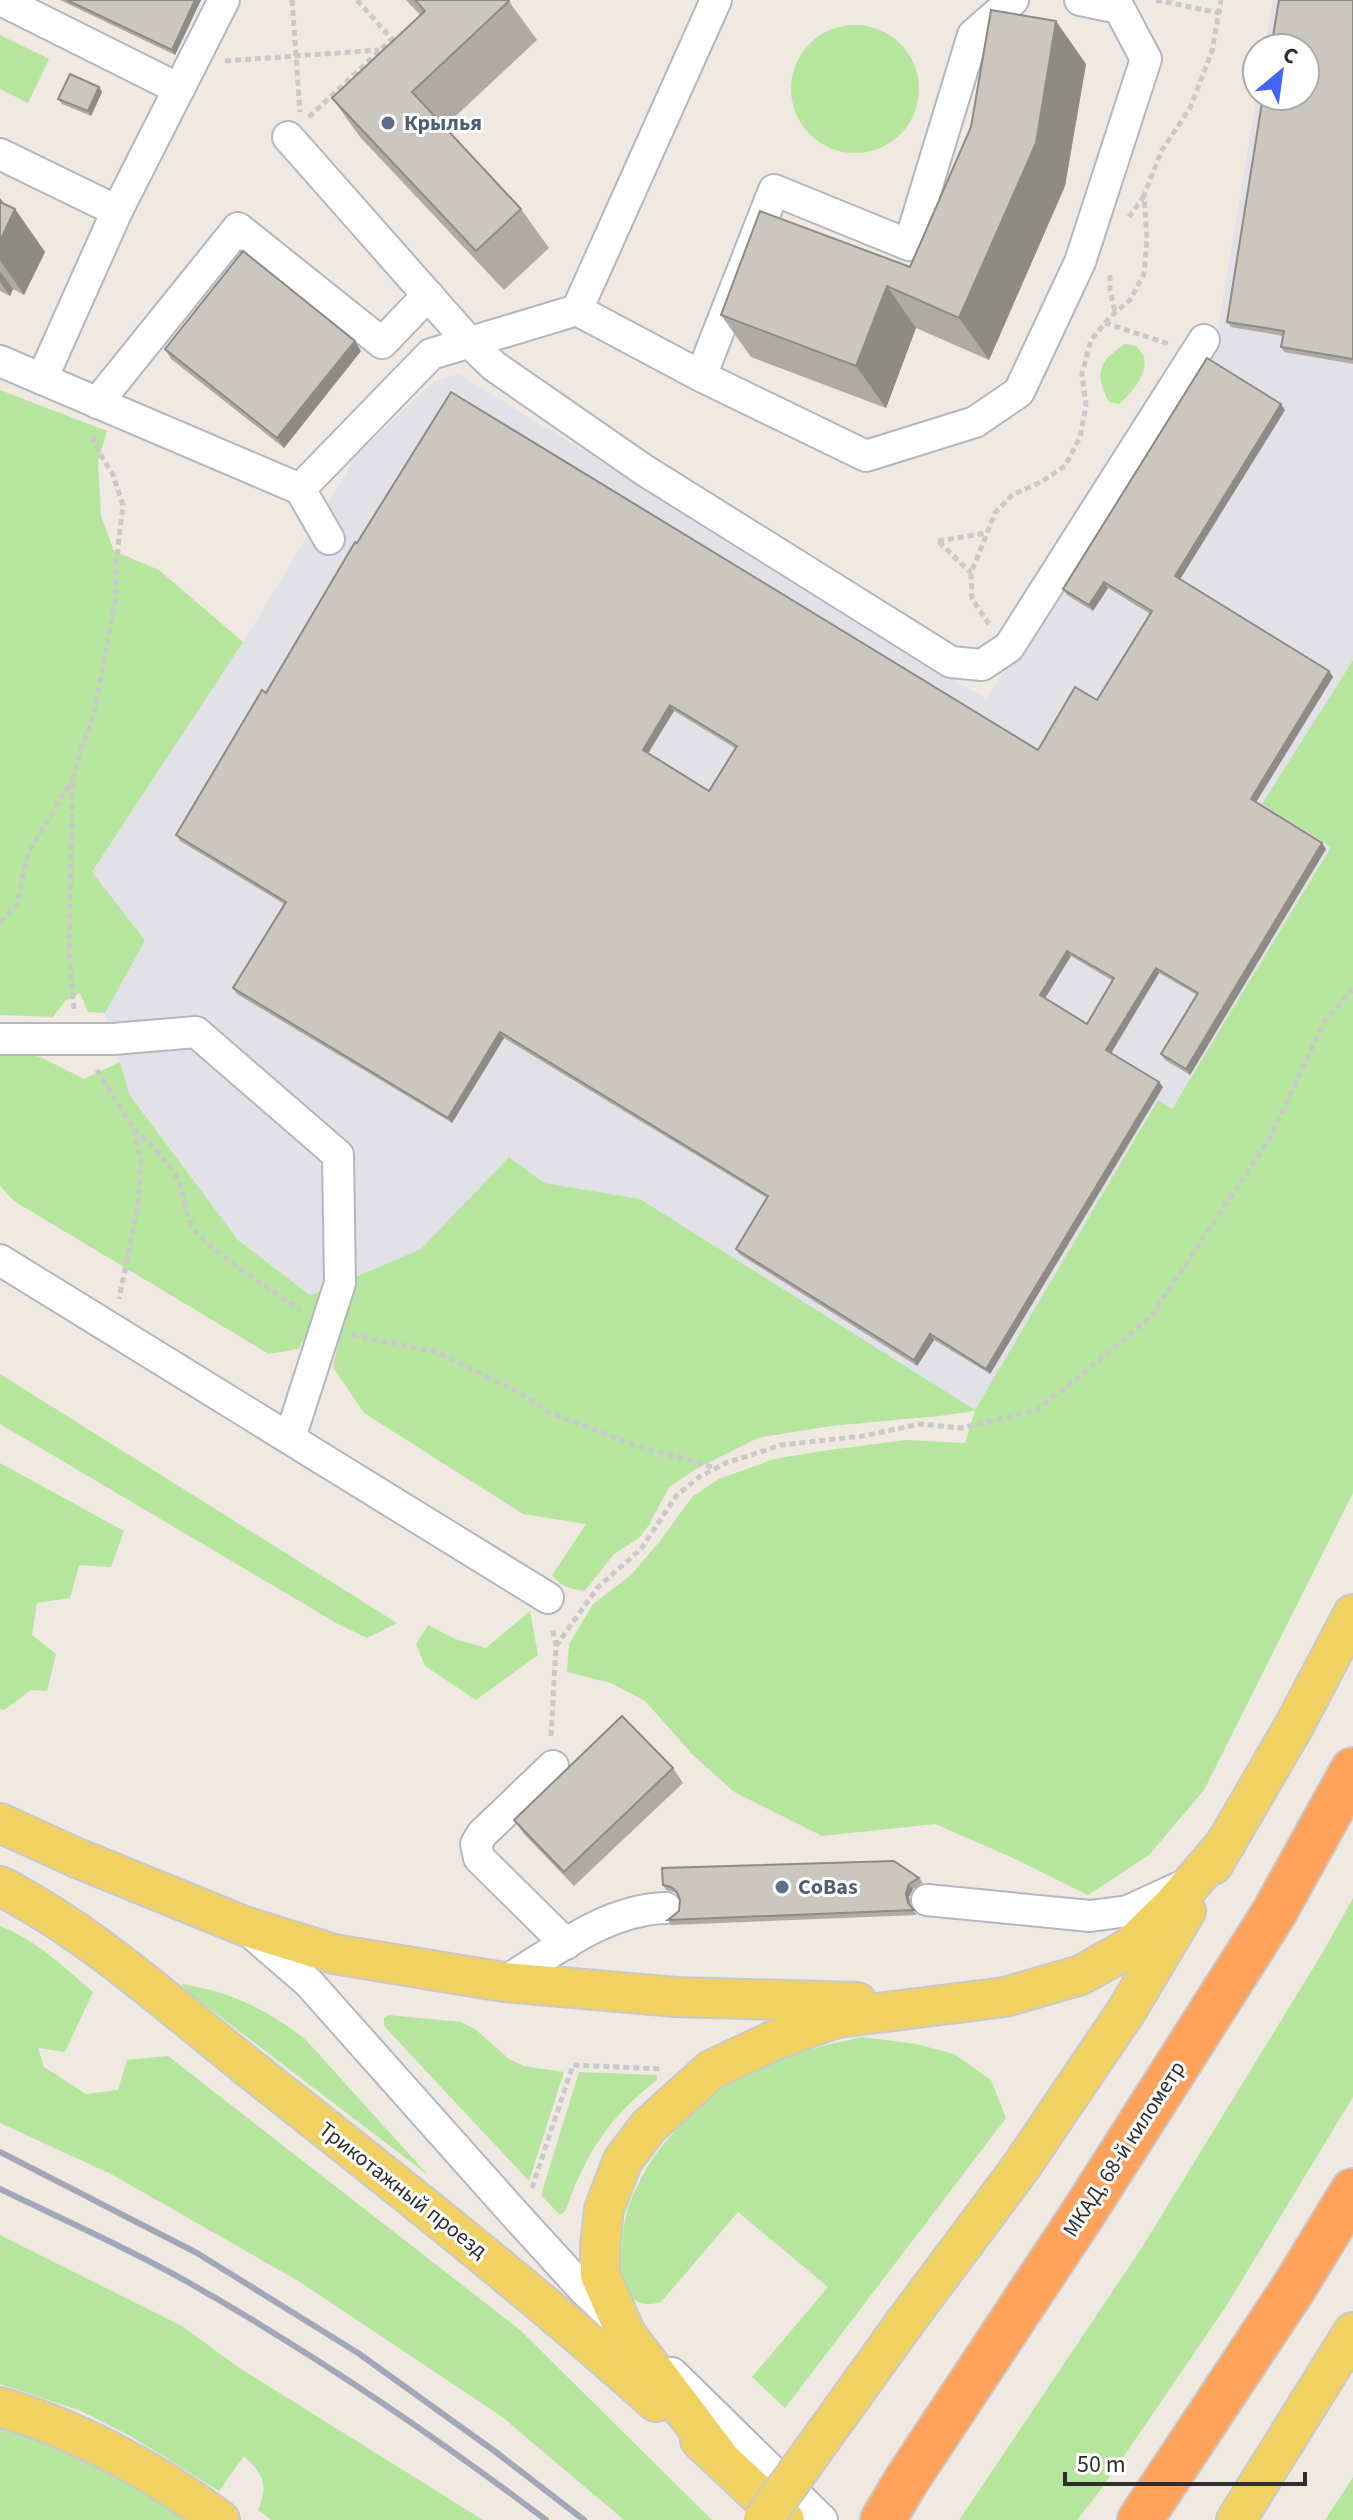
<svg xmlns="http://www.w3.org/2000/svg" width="1353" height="2520" viewBox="0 0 1353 2520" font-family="'Source Sans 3',sans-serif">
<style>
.industrial{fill:#e3e1e8}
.green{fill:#b6e59e}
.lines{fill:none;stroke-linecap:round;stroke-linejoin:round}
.minor-casing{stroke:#b4b7c1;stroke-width:34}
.major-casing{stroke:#c9c9c9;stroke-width:42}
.highway-casing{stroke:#c9c9c9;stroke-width:48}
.path{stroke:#c9c9c9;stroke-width:5;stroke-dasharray:6 4;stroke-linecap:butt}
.minor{stroke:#fff;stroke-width:30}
.major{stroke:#f2d163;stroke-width:38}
.highway{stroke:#ffa35c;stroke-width:44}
.rail{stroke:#a3a6b8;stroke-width:6}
.major-bridge-casing{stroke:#c9c9c9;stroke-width:42;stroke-linecap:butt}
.major-bridge{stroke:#f2d163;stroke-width:38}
.wall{fill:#afaba4;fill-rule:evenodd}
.shaded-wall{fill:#8e8b86}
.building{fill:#cbc7bf;stroke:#8e8b86;stroke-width:2;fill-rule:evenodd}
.service-dot{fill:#5c6f8a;stroke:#fff;stroke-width:3}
.labels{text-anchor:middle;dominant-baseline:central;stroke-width:6;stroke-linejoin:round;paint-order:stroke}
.service-label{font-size:22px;font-weight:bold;fill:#4e5e75;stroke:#fff;text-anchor:start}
.street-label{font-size:22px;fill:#2e2e2e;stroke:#fff}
</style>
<rect width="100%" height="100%" fill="#efe9e1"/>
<polygon class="industrial" points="1273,0 1353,0 1353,660 1262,804 1331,847 1172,1109 1157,1101 975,1411 640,1199 544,1183 509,1157 421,1250 310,1295 238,1240 129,1094 105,1013 145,939 92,872 243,642 357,455 433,382 459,374 986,699 1216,340 1257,94 1305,96 1305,48 1265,48"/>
<g class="green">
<circle cx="855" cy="89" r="64"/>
<polygon points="0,35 49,59 28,103 0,89"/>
<path d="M1125,344L1136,346C1139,350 1142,353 1144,357C1148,375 1131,394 1119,404L1109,402C1094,373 1098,362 1125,344Z"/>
<polygon points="0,390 107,431 98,461 101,516 114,551 159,570 243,642 92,872 145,940 105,1013 88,1012 80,993 65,1001 53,1017 0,1015"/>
<path d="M1353,660V1493L1204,1790L1149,1855L1088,1895L1013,1858L935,1824L822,1836L734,1792L693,1755L645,1701L611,1683L567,1672L569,1644L593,1604L631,1575L660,1541L692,1497L719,1479L774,1459L829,1450L906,1440L965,1443L975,1411L939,1416L831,1426L758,1438L696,1469L669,1487L649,1525L639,1538L614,1554L585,1591C570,1589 562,1587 552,1575L586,1524L523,1514L364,1413L333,1367L353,1278L421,1249L509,1157L544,1183L640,1199L975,1410L1158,1100L1172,1109L1331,847L1262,804Z"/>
<polygon points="0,1048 40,1057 84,1079 120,1062 129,1094 238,1240 310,1295 322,1291 309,1331 298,1349 269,1354 14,1201 0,1186"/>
<polygon points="0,1374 397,1623 367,1638 338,1624 0,1424"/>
<polygon points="0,1463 124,1531 111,1567 79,1565 70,1598 37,1603 32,1635 56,1654 47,1691 31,1690 4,1710 0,1709"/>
<polygon points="530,1611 538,1655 476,1700 425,1666 416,1644 428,1625 455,1639 486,1648"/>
<polygon points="1353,1898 1353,2097 1225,2308 1102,2488 1077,2520 959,2520 1141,2249 1323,1952"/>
<path d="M0,1926C36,1940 64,1967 93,1992L65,2052L38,2048L44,2067L86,2094L118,2090L127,2060L168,2056L520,2330L712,2520H624L501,2416L300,2282L111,2174L0,2123Z"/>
<path d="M181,1984C229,1991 269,2010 306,2040L428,2175L193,1996Z"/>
<polygon points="388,2015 461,2022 475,2029 509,2059 524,2066 564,2072 529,2181 384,2026 384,2018"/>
<path d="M862,2037L916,2044L954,2054L991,2080L1006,2118L785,2408L752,2377L828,2287L738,2212L661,2302C607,2318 620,2234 629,2205C634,2192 641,2178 648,2166C662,2143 685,2119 705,2102C751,2062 804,2050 862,2037Z"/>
<path d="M579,2072L657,2075V2080C607,2119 587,2152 565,2211L560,2215L541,2195Z"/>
<path d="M0,2235L182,2326L238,2367L483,2520H271L258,2510C269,2485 263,2474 244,2456L219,2491L132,2437L81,2411L0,2384Z"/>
<polygon points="0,2425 28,2434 88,2461 195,2520 0,2520"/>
<polygon points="1353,2477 1353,2520 1325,2520"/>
</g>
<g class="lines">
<defs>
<g id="minor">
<polyline points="1,0 179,89"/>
<polyline points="288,137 470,343 494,366 644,470 951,662 982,665 1009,647 1204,340"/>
<polyline points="0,154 117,211"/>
<polyline points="577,310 716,0"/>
<polyline points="0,361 300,489 329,539"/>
<polyline points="701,376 774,190 909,245 973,35 1013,0"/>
<polyline points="42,379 117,211 224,0"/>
<polyline points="97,403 238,228 382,343 428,295"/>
<polyline points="300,489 431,354 577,310 701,376 866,456 975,422 1019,392 1080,262 1146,59 1119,8 1080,0"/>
<polyline points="0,1039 113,1039 196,1032 338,1155 340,1283 290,1438"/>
<polyline points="0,1260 548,1598"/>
<polyline points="553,1766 482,1834 476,1844 479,1858 566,1944"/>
<polyline points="927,1900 1090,1916 1128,1911 1189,1883"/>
<polyline points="249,1931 309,1983 511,2210 584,2290 617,2321"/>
<path d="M504,1982C553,1952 607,1909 666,1908"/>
<polyline points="672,2373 822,2520"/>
</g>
<g id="major">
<polyline points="0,1823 77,1858 244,1926 334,1954 504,1982 676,1997 857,2002"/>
<polyline points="1213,1865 1294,1726 1353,1614"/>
<path d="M0,1886C91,1933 169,2004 249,2068C387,2177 525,2285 656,2402"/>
<polyline points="906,2321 1021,2167 1127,2010 1186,1911"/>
<path d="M0,2407C80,2430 153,2471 220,2520"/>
<polyline points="700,2440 785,2520"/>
<polyline points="719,2457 626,2334 600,2275 600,2246 604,2209 623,2160 649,2126 711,2070 777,2039 837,2018 1005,1997 1081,1975 1129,1948 1173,1905 1227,1842"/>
<polyline points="1236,2520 1353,2332"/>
</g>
<g id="highway">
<polyline points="883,2520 906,2481 1086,2209 1274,1913 1353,1770"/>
<polyline points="1140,2520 1293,2289 1353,2191"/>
</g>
</defs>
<use href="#minor" class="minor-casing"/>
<use href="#major" class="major-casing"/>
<use href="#highway" class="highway-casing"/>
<g class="path">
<polyline points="292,0 300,112"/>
<polyline points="1156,0 1219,13"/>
<polyline points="225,61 379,50"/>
<polyline points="309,117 392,39 357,0"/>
<polyline points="1129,217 1144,196"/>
<polyline points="1110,275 1110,290 1115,312"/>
<polyline points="1105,323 1169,344"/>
<polyline points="938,541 987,533"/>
<polyline points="939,542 971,573"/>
<polyline points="989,624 972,599 971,573 995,513 1012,495 1041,482 1065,466 1080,437 1086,406 1082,374 1091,340 1110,317 1130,300 1144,274 1147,238 1144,195 1162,150 1190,108 1212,51 1221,0"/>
<polyline points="0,922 17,904 28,853 72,780"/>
<polyline points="74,1009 69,951 73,779 80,751 93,717 116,598 116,565 123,505 113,475 93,442 96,433"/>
<polyline points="97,1070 133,1128 141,1161 138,1206 119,1299"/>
<path d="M134,1129C149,1144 169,1160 178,1180C185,1195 184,1212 193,1227C209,1252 274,1291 300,1310"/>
<polyline points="352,1335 436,1352 517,1391 548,1412 634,1445 716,1468"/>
<polyline points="556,1646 598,1587 641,1549 676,1496 699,1477 726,1463 781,1445 863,1436 920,1424 962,1428 1037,1410 1111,1351 1152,1315 1270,1138 1323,1024 1353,989"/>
<polyline points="551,1736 556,1646 552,1627"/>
<polyline points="532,2188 573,2065 662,2069"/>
</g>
<use href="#minor" class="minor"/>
<use href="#major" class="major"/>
<use href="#highway" class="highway"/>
<g class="rail">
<polyline points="0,2152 197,2253 358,2353 493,2450 584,2520"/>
<path d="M0,2189C62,2219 126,2247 186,2281C311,2352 431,2433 546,2520"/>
</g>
<defs>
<polyline id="major-bridge" points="763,2520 906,2321"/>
</defs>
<use href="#major-bridge" class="major-bridge-casing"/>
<use href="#major-bridge" class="major-bridge"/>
</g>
<g class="wall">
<polygon points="60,0 201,0 175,55"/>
<polygon points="406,0 508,0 537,40 444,127 521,209 549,248 504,290 360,137 332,98 420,15"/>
<polygon points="1353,0 1353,364 1284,352 1281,347 1283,336 1231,327 1227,322"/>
<polygon points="1086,64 1065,186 989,360 916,328 886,408 751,357 721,315 910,267"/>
<polygon points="99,87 102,92 91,116 62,104 58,99"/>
<polygon points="0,198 4,204 15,209 45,252 24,295 13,289 10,296 0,291"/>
<polygon points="165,349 361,351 284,448 171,359"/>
<path d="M1285,410L1180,579L1329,671L1333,677L1256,802L1322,843L1326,849L1190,1075L1165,1060L1161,1054L1197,995L1159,973L1111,1053L1159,1082L1163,1087L990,1374L934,1340L917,1366L739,1254L736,1249L767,1198L504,1038L452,1123L237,994L233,988L284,904L180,841L176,835L266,693L355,542L1038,750L1097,700L1150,614L1108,588L1093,611L1067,595L1063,589ZM674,711L735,748L709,791L648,754ZM1071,956L1113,981L1087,1024L1045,998Z"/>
<polygon points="673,1768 683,1783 574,1886 524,1834 514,1820"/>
<polygon points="919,1878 923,1883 913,1889 909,1897 911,1907 917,1915 671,1925 668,1920 679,1911 680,1900 678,1895 674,1892 666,1890 663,1885"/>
</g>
<g class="shaded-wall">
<polygon points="195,0 201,0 175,55 172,50"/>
<polygon points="1056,21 1086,64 1065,186 989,360 959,318"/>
<polygon points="99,87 102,92 91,116 88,111"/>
<polygon points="0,198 12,215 15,209 45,252 24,295 0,260"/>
<polygon points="0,271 13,289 10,296 0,282"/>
<polygon points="887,286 916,328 886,408 856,366"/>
<polygon points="355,341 361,351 284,448 277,438"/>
<polygon points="1281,404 1285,410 1179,581 1175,576"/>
<polygon points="1104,582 1108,588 1093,611 1089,605"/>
<polygon points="1329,671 1333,677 1255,804 1251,799"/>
<polygon points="670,705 674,711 646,756 643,750"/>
<polygon points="1322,843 1326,849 1190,1075 1186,1069"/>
<polygon points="1067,951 1071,956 1044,1000 1040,995"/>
<polygon points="1156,968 1159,973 1110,1055 1106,1050"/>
<polygon points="500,1032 504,1038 452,1123 448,1118"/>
<polygon points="1159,1082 1163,1087 990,1374 986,1369"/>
<polygon points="930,1334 934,1340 917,1366 914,1360"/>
<polygon points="909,1884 913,1889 909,1897 911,1908 908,1903 906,1893"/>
</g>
<g class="building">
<polygon points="67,0 195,0 172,50"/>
<polygon points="415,0 508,0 509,1 412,92 521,209 476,251 332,98 425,11"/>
<polygon points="1279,0 1353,0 1353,359 1281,347 1284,331 1227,322 1263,96 1305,96 1305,48 1271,48"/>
<polygon points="991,10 1056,21 1036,143 959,318 887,286 856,366 721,315 760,211 910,267 971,127"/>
<polygon points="70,74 99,87 88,111 58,99"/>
<polygon points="0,202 15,209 0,241"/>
<polygon points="243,251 355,341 277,438 165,349"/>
<path d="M1207,358L1281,404L1175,576L1329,671L1251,799L1322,843L1186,1069L1161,1054L1198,993L1156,968L1106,1050L1159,1082L986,1369L930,1334L914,1360L736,1249L768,1196L500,1032L448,1118L233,988L286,902L176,835L262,690L266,693L355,542L357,543L451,392L1038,750L1075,687L1097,700L1152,611L1104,582L1089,605L1063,589ZM670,705L737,746L709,791L643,750ZM1067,951L1114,978L1087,1024L1040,995Z"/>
<polygon points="622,1716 673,1768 564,1872 514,1820"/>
<polygon points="894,1861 919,1878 909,1884 906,1893 908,1903 914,1910 668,1920 679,1911 680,1900 677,1892 671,1887 663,1885 662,1868"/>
</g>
<g class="service-dot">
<circle cx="388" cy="123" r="8"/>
<circle cx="782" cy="1887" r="8"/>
</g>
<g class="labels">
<g class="service-label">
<text x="404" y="123">Крылья</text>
<text x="798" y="1887">CoBas</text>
</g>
<g class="street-label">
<text transform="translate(1124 2149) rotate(-57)">МКАД, 68-й километр</text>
<text transform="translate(403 2190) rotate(38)">Трикотажный проезд</text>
</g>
</g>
<g transform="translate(1281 72) rotate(29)"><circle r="38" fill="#ffffff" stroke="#ababab" stroke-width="2"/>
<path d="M0-6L14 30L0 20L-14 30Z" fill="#4264fb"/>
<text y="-12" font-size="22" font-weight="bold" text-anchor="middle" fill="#2e2e2e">С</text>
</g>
<path d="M1065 2472v12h240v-12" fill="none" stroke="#2e2e2e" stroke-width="4"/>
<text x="1077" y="2472" font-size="24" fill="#2e2e2e" stroke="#ffffff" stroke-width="6" paint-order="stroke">50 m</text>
</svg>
